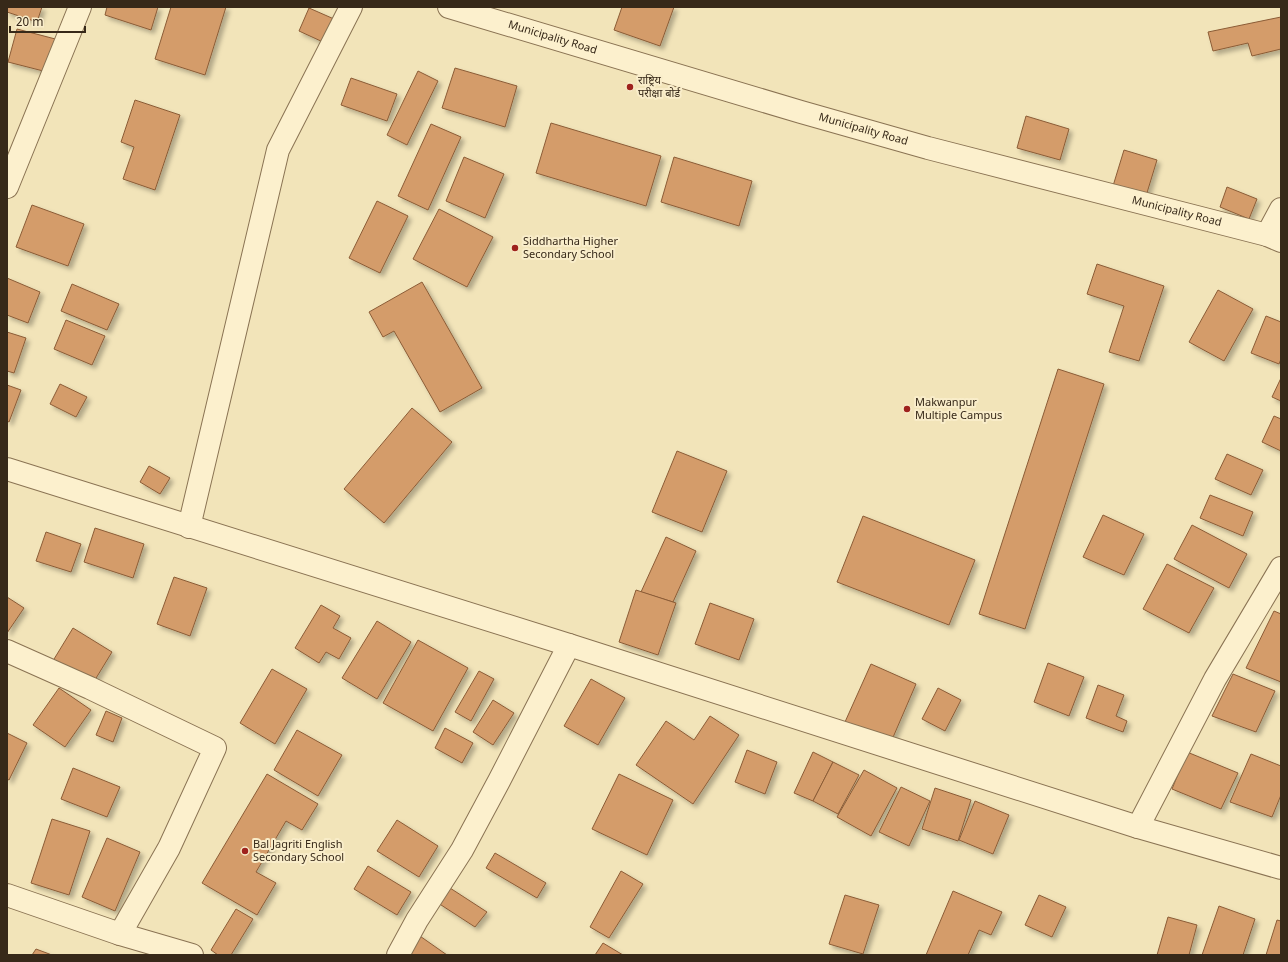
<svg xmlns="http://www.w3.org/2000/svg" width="1288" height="962" viewBox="0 0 1288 962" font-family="Georgia,'Noto Sans Devanagari',serif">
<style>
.building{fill:#d49c6b;stroke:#8b5c36;filter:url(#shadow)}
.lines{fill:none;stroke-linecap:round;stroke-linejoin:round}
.minor-casing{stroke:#8a7353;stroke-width:24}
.minor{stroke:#fcf0cd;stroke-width:22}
.poi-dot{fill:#9e221d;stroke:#f9edca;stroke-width:1.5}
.labels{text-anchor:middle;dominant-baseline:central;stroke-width:4;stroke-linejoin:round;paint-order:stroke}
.street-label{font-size:11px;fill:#372919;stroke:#f9edca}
.poi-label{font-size:11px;fill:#372919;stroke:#f9edca;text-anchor:start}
</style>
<defs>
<filter id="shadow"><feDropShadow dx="3.5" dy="3.5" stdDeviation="2" flood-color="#0004"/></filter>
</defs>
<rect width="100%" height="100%" fill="#f2e4b9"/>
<g class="building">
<polygon points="7,7 42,7 37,22 7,12"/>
<polygon points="107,7 158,7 151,30 105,15"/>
<polygon points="171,7 226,7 205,75 155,59"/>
<polygon points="622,7 674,7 660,46 614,30"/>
<polygon points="309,8 334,19 323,42 299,31"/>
<polygon points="1281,17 1281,49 1252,56 1248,43 1213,51 1208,32"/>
<polygon points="17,29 63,41 55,74 8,62"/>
<polygon points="455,68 517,86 505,127 442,108"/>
<polygon points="418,71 438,81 407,145 387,135"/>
<polygon points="351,78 397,94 387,121 341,105"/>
<polygon points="135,100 180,115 155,190 123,179 134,147 121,142"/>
<polygon points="1026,116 1069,129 1060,160 1017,148"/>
<polygon points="551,123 661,156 646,206 536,173"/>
<polygon points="431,124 461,137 428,210 398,196"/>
<polygon points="1124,150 1157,160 1146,196 1113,186"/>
<polygon points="464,157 504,174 485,218 446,201"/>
<polygon points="674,157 752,181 739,226 661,202"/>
<polygon points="1227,187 1257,199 1249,219 1220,207"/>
<polygon points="377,201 408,216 380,273 349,258"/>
<polygon points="32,205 84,224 68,266 16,247"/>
<polygon points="439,209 493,237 467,287 413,259"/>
<polygon points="1097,264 1164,286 1139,361 1109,352 1124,306 1087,294"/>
<polygon points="7,278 40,292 28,323 7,315 7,316"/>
<polygon points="422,282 482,388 440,412 394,331 383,337 369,312"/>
<polygon points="72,284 119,304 107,330 61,311"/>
<polygon points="1218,290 1253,309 1224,361 1189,342"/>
<polygon points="1266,316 1281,322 1281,359 1279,364 1251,353"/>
<polygon points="66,320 105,336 92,365 54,349"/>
<polygon points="7,332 26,338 14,373 7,371"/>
<polygon points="1058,369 1104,384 1025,629 979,614"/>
<polygon points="1281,378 1281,401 1272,397"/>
<polygon points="60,384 87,397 76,417 50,404"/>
<polygon points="7,385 21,390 9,422 7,421"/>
<polygon points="412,408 452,442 384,523 344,489"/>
<polygon points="1274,416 1281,419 1281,451 1262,442"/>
<polygon points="677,451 727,471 702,532 652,512"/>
<polygon points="1227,454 1263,470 1251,495 1215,479"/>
<polygon points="149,466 170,478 160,494 140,482"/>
<polygon points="1210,495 1253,512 1243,536 1200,518"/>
<polygon points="1103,515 1144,534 1124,575 1083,557"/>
<polygon points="863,516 975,560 949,625 837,582"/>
<polygon points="1192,525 1247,554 1229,588 1174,559"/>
<polygon points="95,528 144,544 133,578 84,562"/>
<polygon points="46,532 81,544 71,572 36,561"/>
<polygon points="666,537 696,551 673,602 641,592"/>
<polygon points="1167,564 1214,588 1189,633 1143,609"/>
<polygon points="174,577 207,588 190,636 157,624"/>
<polygon points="636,590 676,603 658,655 619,642"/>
<polygon points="7,597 24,608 7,633"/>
<polygon points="710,603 754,619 739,660 695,644"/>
<polygon points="321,605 340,616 333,628 351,638 339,659 326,652 319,663 295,648"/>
<polygon points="1274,611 1281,614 1281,682 1246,668"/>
<polygon points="377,621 411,642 377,699 342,678"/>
<polygon points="73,628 112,652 90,688 51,664"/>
<polygon points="418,640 468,668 433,731 383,703"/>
<polygon points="1048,663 1084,677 1069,716 1034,702"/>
<polygon points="871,664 916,684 891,742 845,722"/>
<polygon points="272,669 307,689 275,744 240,723"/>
<polygon points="479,671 494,679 471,721 455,712"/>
<polygon points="1233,674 1275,691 1256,732 1212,716"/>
<polygon points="591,679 625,698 598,745 564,726"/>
<polygon points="1098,685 1124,695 1116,716 1127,721 1123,732 1086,718"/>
<polygon points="59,688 91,710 65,747 33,725"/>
<polygon points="938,688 961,700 945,731 922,719"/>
<polygon points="493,700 514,713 493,745 473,732"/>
<polygon points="106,711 122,718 113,742 96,735"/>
<polygon points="710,716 739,735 693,804 636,765 666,721 694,740"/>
<polygon points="445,728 473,743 462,763 435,748"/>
<polygon points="297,730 342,755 318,796 274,770"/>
<polygon points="7,733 27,743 9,780 7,779"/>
<polygon points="747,750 777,762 765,794 735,782"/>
<polygon points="813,752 833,762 813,801 794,793"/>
<polygon points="1187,752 1238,773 1221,809 1172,789"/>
<polygon points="1251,754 1281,766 1281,795 1272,817 1230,802"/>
<polygon points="833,762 859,775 838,814 813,801"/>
<polygon points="73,768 120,787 107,817 61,799"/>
<polygon points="864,770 897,788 871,836 837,817"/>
<polygon points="267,774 318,804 302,830 286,821 256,872 276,883 257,915 202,883"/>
<polygon points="619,774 673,800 647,855 592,829"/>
<polygon points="901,787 930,801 909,846 879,832"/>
<polygon points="935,788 971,800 958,841 922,829"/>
<polygon points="975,801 1009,815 993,854 959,840"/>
<polygon points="52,819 90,831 69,895 31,883"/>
<polygon points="397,820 438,846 419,877 377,851"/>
<polygon points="107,838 140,852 115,911 82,897"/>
<polygon points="495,853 546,883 537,898 486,868"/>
<polygon points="368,866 411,892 397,915 354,889"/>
<polygon points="621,871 643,884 609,938 590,927"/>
<polygon points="450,888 487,912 475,927 438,903"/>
<polygon points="953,891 1002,912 991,935 979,930 968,955 926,955"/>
<polygon points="845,895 879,905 863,954 829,944"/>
<polygon points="1039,895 1066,907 1052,937 1025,925"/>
<polygon points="1219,906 1255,919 1243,955 1202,955"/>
<polygon points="236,909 253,919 231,955 218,955 211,950"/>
<polygon points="1168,917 1197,925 1189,955 1157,955"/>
<polygon points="1277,920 1281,921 1281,955 1266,955"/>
<polygon points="417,934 447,955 404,955"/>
<polygon points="603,943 623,955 595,955"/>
<polygon points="36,949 52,955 32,955"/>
</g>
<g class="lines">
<defs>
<g id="minor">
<path id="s1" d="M449,7L801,112L928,148L1267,235L1281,241"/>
<polyline points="7,187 80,7"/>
<polyline points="1267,235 1281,209"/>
<polyline points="7,469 569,645 1138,827 1281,868"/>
<polyline points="189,527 278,150 351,7"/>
<polyline points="7,651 90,688 215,748 169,848 120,934"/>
<polyline points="1138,827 1215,679 1281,568"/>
<polyline points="7,895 120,934 192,955"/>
<polyline points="398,955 417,920 462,850 499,781 569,645"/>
</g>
</defs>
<use href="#minor" class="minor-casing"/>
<use href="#minor" class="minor"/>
</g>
<g class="poi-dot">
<circle cx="630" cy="87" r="4"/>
<circle cx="515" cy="248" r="4"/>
<circle cx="907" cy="409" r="4"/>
<circle cx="245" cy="851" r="4"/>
</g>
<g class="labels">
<g class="street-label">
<text stroke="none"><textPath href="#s1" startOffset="108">Municipality Road</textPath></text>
<text stroke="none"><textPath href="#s1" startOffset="432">Municipality Road</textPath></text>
<text stroke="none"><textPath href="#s1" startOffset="756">Municipality Road</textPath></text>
</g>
<g class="poi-label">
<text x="638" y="81">राष्ट्रिय<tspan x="638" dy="13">परीक्षा बोर्ड</tspan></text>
<text x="523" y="242">Siddhartha Higher<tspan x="523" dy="13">Secondary School</tspan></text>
<text x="915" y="403">Makwanpur<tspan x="915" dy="13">Multiple Campus</tspan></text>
<text x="253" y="845">Bal Jagriti English<tspan x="253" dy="13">Secondary School</tspan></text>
</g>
</g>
<rect width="1288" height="962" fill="none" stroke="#372919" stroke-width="16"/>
<path d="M10 26v6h75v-6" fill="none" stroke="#372919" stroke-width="2"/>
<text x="16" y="26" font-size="12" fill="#372919" stroke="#f9edca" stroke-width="3" paint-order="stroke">20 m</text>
</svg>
